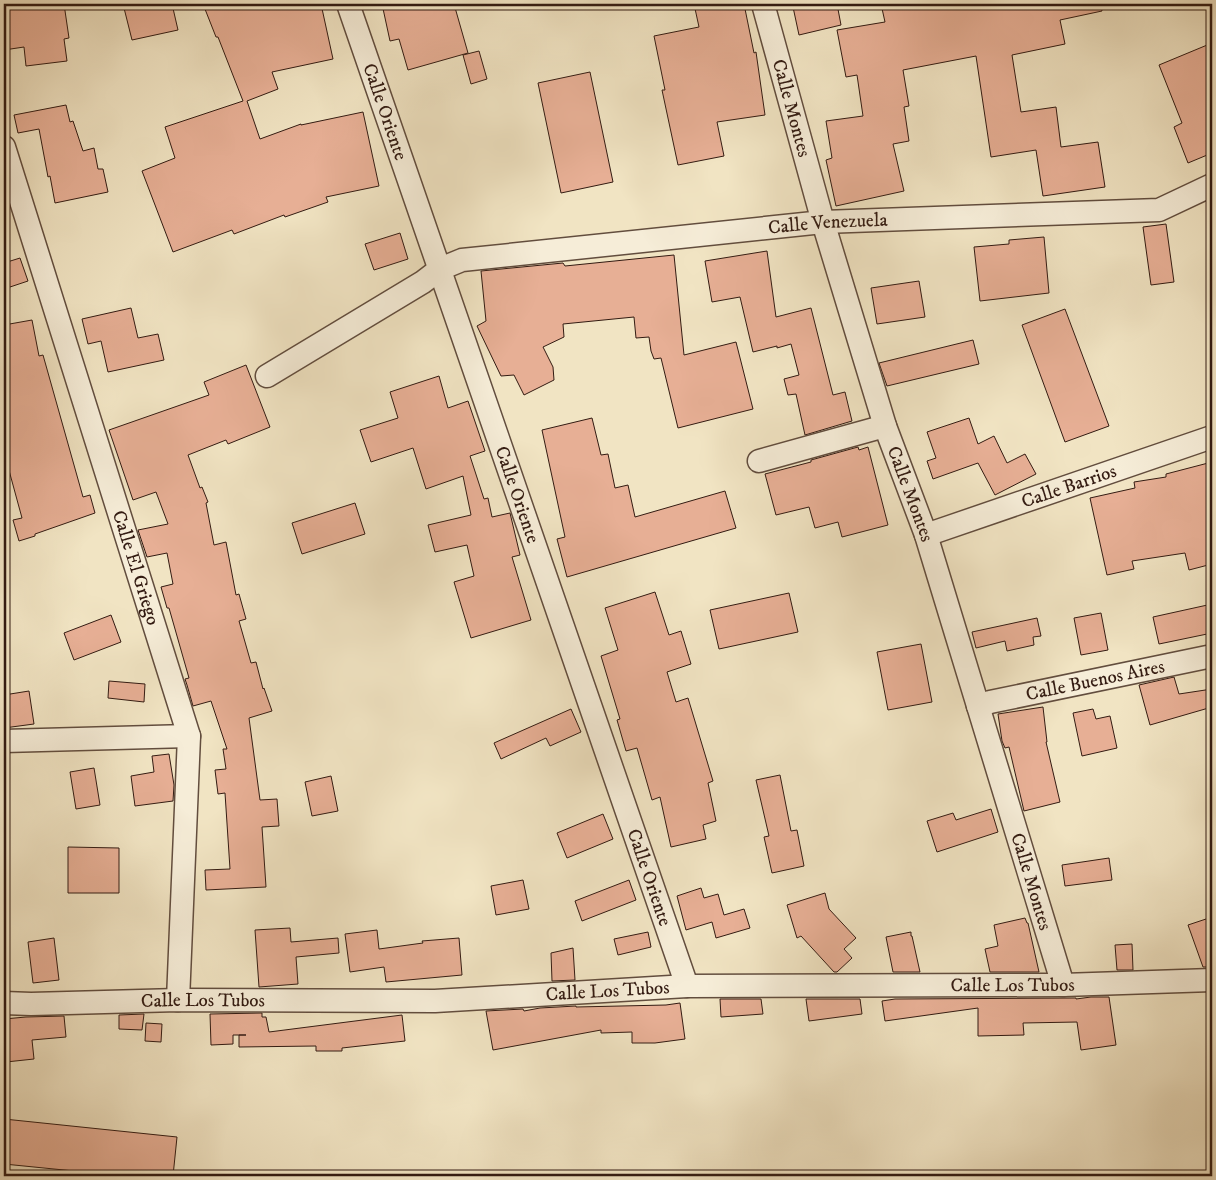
<svg xmlns="http://www.w3.org/2000/svg" width="1216" height="1180" viewBox="0 0 1216 1180" font-family="'IM FELL DW Pica',serif">
<style>
.building{fill:#e7af95;stroke:#331b12}
.lines{fill:none;stroke-linecap:round;stroke-linejoin:round}
.minor-casing{stroke:#624d3e;stroke-width:25}
.minor{stroke:#f6edd8;stroke-width:22}
.labels{text-anchor:middle;dominant-baseline:central;stroke-width:5;stroke-linejoin:round;paint-order:stroke}
.street-label{font-size:19px;fill:#331b12;stroke:#f6edd8}
</style>
<rect width="100%" height="100%" fill="#f1e4c3"/>
<filter id="stains"><feTurbulence type="fractalNoise" baseFrequency=".004" numOctaves="4"/><feColorMatrix values="0 0 0 0 .2 0 0 0 0 .09 0 0 0 0 .02 0 0 0 .5 -.17"/></filter>
<radialGradient id="worn" r=".72"><stop offset=".6" stop-color="#630" stop-opacity="0"/><stop offset="1" stop-color="#630" stop-opacity=".3"/></radialGradient>
<g class="building">
<polygon points="4,4 64,4 69,38 64,39 67,61 26,66 24,47 4,50"/>
<polygon points="123,4 172,4 178,30 132,40"/>
<polygon points="203,4 321,4 333,59 272,72 278,89 247,101 260,139 301,124 301,125 363,112 379,186 326,197 328,202 285,217 284,215 234,234 232,230 173,252 142,171 175,158 165,127 243,101 218,37 216,37"/>
<polygon points="382,4 454,4 468,53 408,70 399,39 390,41"/>
<polygon points="694,4 744,4 754,53 756,52 765,115 717,122 724,156 678,165 662,90 665,90 654,36 699,27"/>
<polygon points="807,4 837,4 841,25 799,35 793,7"/>
<polygon points="881,4 1101,4 1102,11 1060,20 1065,44 1012,55 1021,112 1056,107 1061,147 1098,142 1105,187 1043,196 1036,150 991,157 976,56 903,70 909,106 904,107 909,141 893,144 904,191 836,206 826,160 832,158 826,121 863,116 857,75 846,77 837,30 885,22"/>
<polygon points="1212,43 1212,153 1188,163 1174,127 1182,123 1159,65"/>
<polygon points="479,51 487,79 471,84 463,55"/>
<polygon points="590,72 613,182 561,193 538,83"/>
<polygon points="66,105 70,122 73,121 83,151 94,148 98,169 103,169 108,192 55,203 50,176 48,177 39,129 18,133 14,115"/>
<polygon points="1166,224 1174,282 1151,285 1143,227"/>
<polygon points="400,233 408,259 374,270 365,244"/>
<polygon points="1044,237 1049,293 980,301 974,247 1009,244 1009,240"/>
<polygon points="767,251 776,317 811,308 833,395 845,392 852,421 805,435 796,394 788,395 784,379 799,375 791,344 777,348 777,346 753,352 740,297 712,302 705,261"/>
<polygon points="674,255 684,355 736,342 753,409 678,428 661,358 654,359 651,351 649,337 636,338 634,317 563,324 564,337 543,347 553,367 554,380 524,395 514,375 501,376 477,326 486,321 481,271 563,263 565,266"/>
<polygon points="20,258 28,281 4,289 4,263"/>
<polygon points="919,281 925,317 877,324 871,288"/>
<polygon points="131,308 138,338 158,334 164,360 108,372 101,341 88,344 82,319"/>
<polygon points="1065,309 1109,426 1065,442 1022,325"/>
<polygon points="32,320 39,356 43,355 83,497 90,495 95,513 35,534 35,536 19,541 13,520 22,518 4,452 4,325"/>
<polygon points="973,340 979,364 887,386 879,363"/>
<polygon points="246,365 270,427 228,444 226,440 188,455 200,488 202,487 208,502 206,503 214,545 226,542 236,595 239,594 246,619 239,621 251,663 256,662 263,689 264,688 272,711 249,718 260,800 277,799 279,826 262,827 266,887 206,890 205,870 230,869 225,793 218,794 215,770 226,769 223,749 227,749 211,701 193,706 187,685 185,679 189,678 169,608 167,608 161,587 173,584 167,553 147,557 138,530 168,524 156,492 133,500 109,430 209,395 204,382"/>
<polygon points="439,376 448,408 468,401 485,451 470,456 484,499 488,498 492,517 510,513 520,555 512,557 531,620 471,638 454,582 474,576 467,545 435,552 428,525 471,515 463,476 426,489 413,448 371,462 360,430 398,418 390,392"/>
<polygon points="592,418 601,455 608,454 615,488 628,485 635,517 725,491 736,528 567,577 557,539 565,537 542,430"/>
<polygon points="969,418 978,444 994,436 1007,463 1025,454 1036,474 995,495 978,463 933,479 927,461 936,458 927,432"/>
<polygon points="858,447 859,450 868,447 888,525 842,537 838,522 815,528 809,507 776,515 765,474 811,462 811,460"/>
<polygon points="1212,462 1212,479 1208,480 1212,496 1212,564 1189,570 1185,553 1132,561 1134,569 1107,575 1090,498 1135,488 1134,482 1166,477 1166,474"/>
<polygon points="355,503 365,534 302,554 292,523"/>
<polygon points="655,592 669,635 681,631 691,664 667,672 676,702 688,698 713,781 708,783 716,821 703,825 706,839 671,847 660,797 652,800 637,748 626,751 617,720 620,719 601,656 618,650 605,608"/>
<polygon points="789,593 798,632 719,649 710,610"/>
<polygon points="1212,604 1212,633 1159,644 1153,617"/>
<polygon points="1101,613 1108,650 1081,655 1074,618"/>
<polygon points="111,615 121,642 74,660 64,633"/>
<polygon points="1037,618 1041,636 1033,637 1034,645 1007,651 1005,641 976,648 972,632"/>
<polygon points="921,644 932,702 888,710 877,652"/>
<polygon points="1174,677 1179,694 1212,689 1212,707 1150,725 1139,685"/>
<polygon points="109,681 145,684 144,702 108,698"/>
<polygon points="29,691 34,724 4,728 4,695"/>
<polygon points="1043,707 1047,742 1046,742 1060,802 1024,811 1009,747 1005,748 1002,741 998,714"/>
<polygon points="571,709 581,732 550,746 546,738 501,759 494,743"/>
<polygon points="1093,709 1096,719 1110,716 1117,748 1082,756 1073,713"/>
<polygon points="169,754 174,785 173,801 135,806 131,776 154,772 152,756"/>
<polygon points="94,768 100,805 76,809 70,772"/>
<polygon points="780,775 791,831 797,830 804,866 772,873 764,837 769,836 756,780"/>
<polygon points="331,776 338,811 312,816 305,782"/>
<polygon points="991,809 998,832 937,852 927,821 953,813 956,820"/>
<polygon points="603,814 613,839 567,858 557,833"/>
<polygon points="68,847 119,848 119,893 68,893"/>
<polygon points="1109,858 1112,880 1065,886 1062,865"/>
<polygon points="523,880 529,909 496,915 491,886"/>
<polygon points="629,880 636,900 582,921 575,901"/>
<polygon points="701,888 704,898 718,894 724,915 744,909 750,928 716,938 712,922 686,930 677,896"/>
<polygon points="825,893 829,909 856,938 844,949 852,958 837,972 834,972 801,936 797,938 787,905"/>
<polygon points="1212,917 1212,967 1203,967 1188,925"/>
<polygon points="1025,918 1027,923 1028,923 1039,972 990,972 985,949 998,946 994,925"/>
<polygon points="290,928 291,942 338,938 339,953 296,957 298,984 259,987 255,930"/>
<polygon points="377,930 379,949 423,943 422,941 459,938 462,975 386,982 384,967 350,972 345,934"/>
<polygon points="648,932 651,947 618,955 614,939"/>
<polygon points="911,932 911,936 912,936 920,972 893,972 886,937"/>
<polygon points="54,938 59,980 33,983 28,942"/>
<polygon points="1132,944 1133,970 1117,970 1115,945"/>
<polygon points="573,948 575,980 552,981 551,953"/>
<polygon points="1091,997 1109,997 1116,1045 1081,1050 1077,1022 1023,1023 1024,1035 978,1036 978,1008 885,1021 882,1001 895,999 1076,998 1076,999"/>
<polygon points="720,999 761,999 763,1014 721,1017"/>
<polygon points="806,999 860,999 862,1014 809,1021"/>
<polygon points="680,1003 685,1039 655,1043 632,1043 632,1032 601,1033 601,1030 493,1050 486,1011 523,1009 524,1011 540,1008 576,1006 576,1007 666,1005"/>
<polygon points="262,1013 262,1017 266,1017 269,1032 402,1015 405,1041 342,1048 342,1051 316,1051 316,1046 239,1047 239,1035 246,1035 233,1035 233,1044 211,1045 210,1014"/>
<polygon points="144,1014 142,1030 119,1029 119,1015"/>
<polygon points="64,1016 66,1037 32,1040 34,1059 6,1062 4,1035 4,1019 26,1017"/>
<polygon points="146,1023 162,1024 161,1042 145,1041"/>
<polygon points="4,1119 177,1137 173,1176 124,1176 4,1164"/>
</g>
<g class="lines">
<defs>
<g id="minor">
<path id="s1" d="M348,4L687,986"/>
<path id="s2" d="M763,4L823,222L885,426L926,535L1063,985"/>
<path id="s3" d="M4,147L189,736L178,1000"/>
<path id="s4" d="M267,376L423,282L440,269L462,260L823,222L1159,210L1212,185"/>
<polyline points="759,461 885,426"/>
<path id="s5" d="M926,535L1212,437"/>
<path id="s6" d="M978,706L990,702L1212,656"/>
<polyline points="4,741 189,736"/>
<path id="s7" d="M4,1003L31,1004L178,1000L435,1001L687,986L1063,985L1212,980"/>
</g>
</defs>
<use href="#minor" class="minor-casing"/>
<use href="#minor" class="minor"/>
</g>
<g class="labels">
<g class="street-label">
<text stroke="none"><textPath href="#s2" startOffset="108">Calle Montes</textPath></text>
<text stroke="none"><textPath href="#s1" startOffset="114">Calle Oriente</textPath></text>
<text stroke="none"><textPath href="#s4" startOffset="595">Calle Venezuela</textPath></text>
<text stroke="none"><textPath href="#s5" startOffset="151">Calle Barrios</textPath></text>
<text stroke="none"><textPath href="#s1" startOffset="519">Calle Oriente</textPath></text>
<text stroke="none"><textPath href="#s2" startOffset="512">Calle Montes</textPath></text>
<text stroke="none"><textPath href="#s3" startOffset="441">Calle El Griego</textPath></text>
<text stroke="none"><textPath href="#s6" startOffset="120">Calle Buenos Aires</textPath></text>
<text stroke="none"><textPath href="#s1" startOffset="924">Calle Oriente</textPath></text>
<text stroke="none"><textPath href="#s2" startOffset="918">Calle Montes</textPath></text>
<text stroke="none"><textPath href="#s7" startOffset="1009">Calle Los Tubos</textPath></text>
<text stroke="none"><textPath href="#s7" startOffset="604">Calle Los Tubos</textPath></text>
<text stroke="none"><textPath href="#s7" startOffset="199">Calle Los Tubos</textPath></text>
</g>
</g>
<rect width="1216" height="1180" fill="none" stroke="#f1e4c3" stroke-width="20"/>
<rect x="5" y="5" width="1206" height="1170" fill="none" stroke="#331b12" stroke-width="2.5"/>
<rect x="10" y="10" width="1196" height="1160" fill="none" stroke="#331b12"/>
<rect width="100%" height="100%" filter="url(#stains)"/>
<rect width="100%" height="100%" fill="url(#worn)"/>
</svg>
